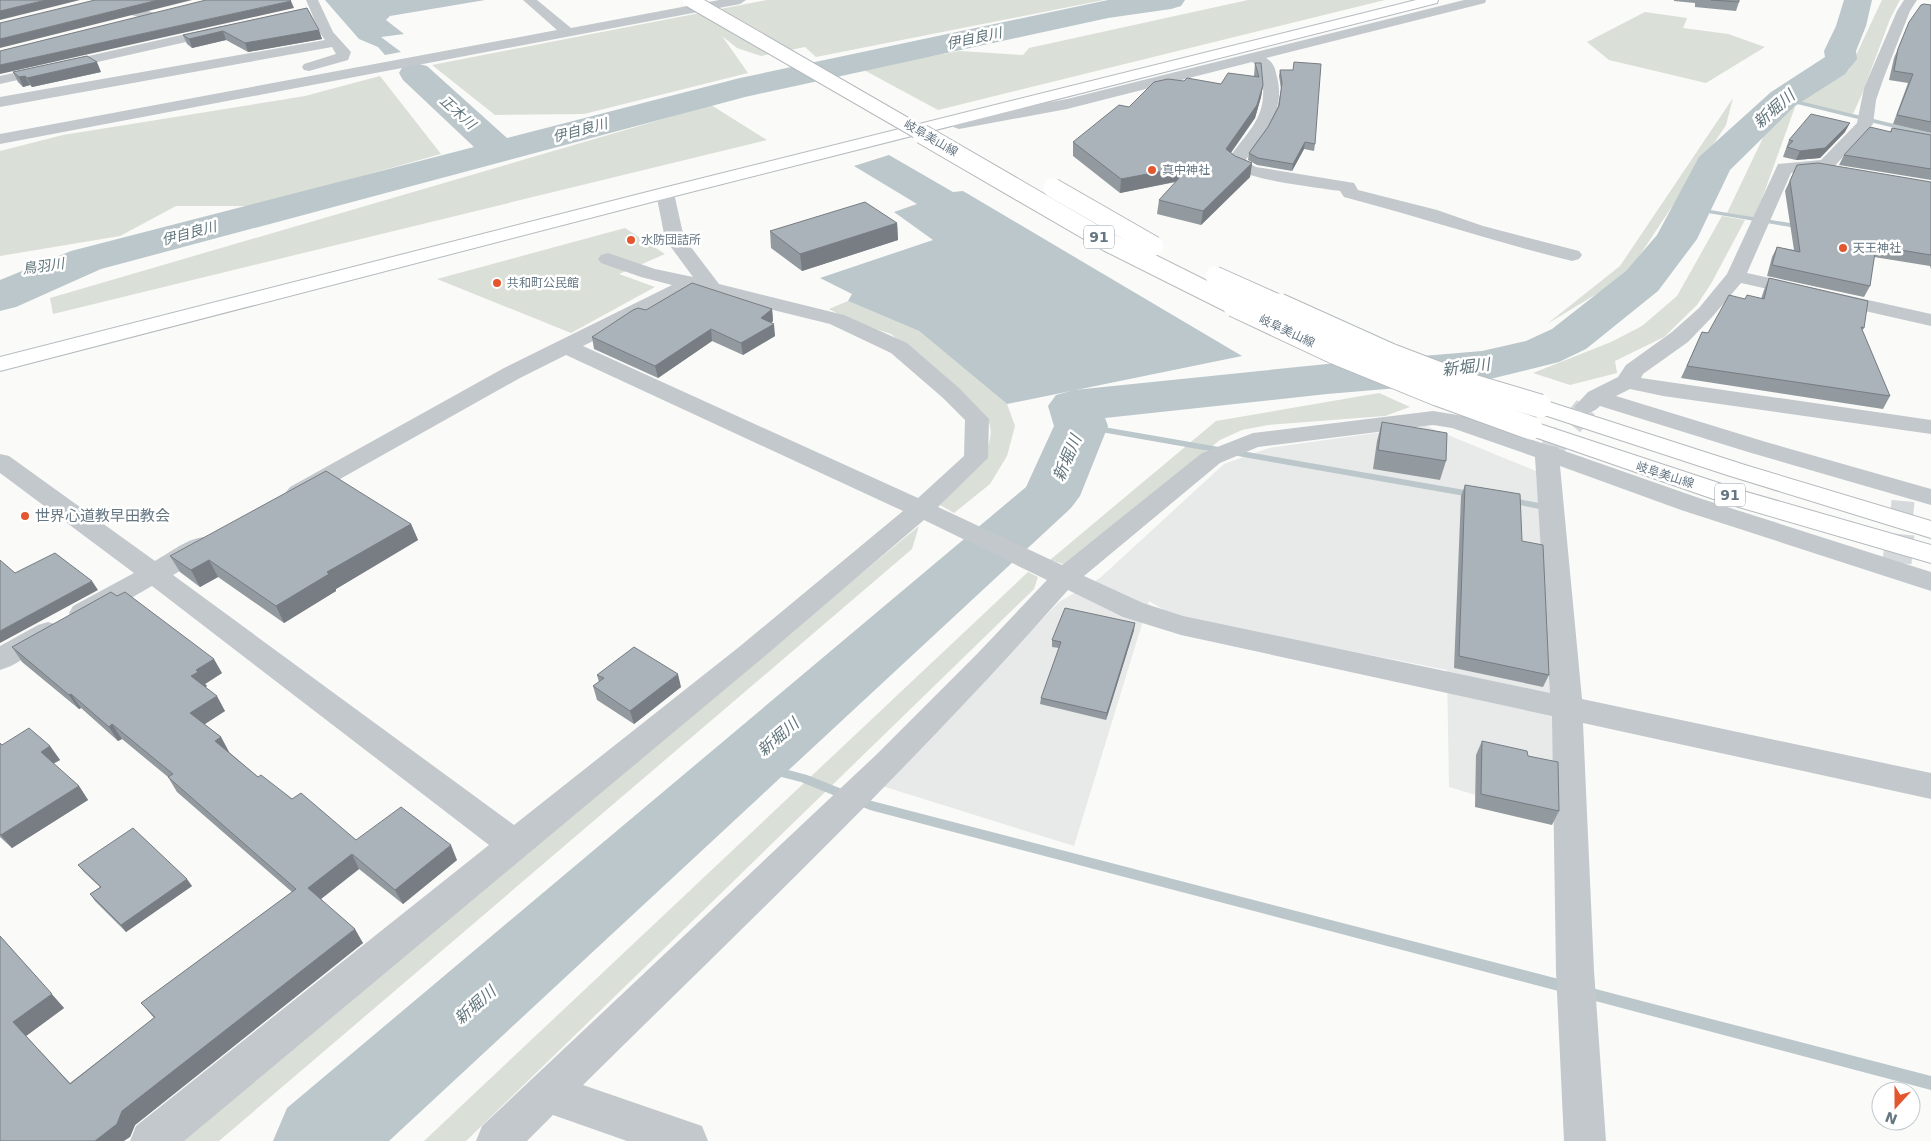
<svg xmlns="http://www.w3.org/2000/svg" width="1931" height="1141" viewBox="0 0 1931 1141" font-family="'DejaVu Sans','Noto Sans JP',sans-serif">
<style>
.built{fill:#e8e9e9}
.green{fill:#dadfd7}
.water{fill:#bbc7cb}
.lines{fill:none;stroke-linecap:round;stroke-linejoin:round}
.stream{fill:#bbc7cb;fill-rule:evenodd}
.river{fill:#bbc7cb;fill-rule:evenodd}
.street-tunnel-far1{stroke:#d5d9db;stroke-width:23;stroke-dasharray:23 12;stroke-linecap:butt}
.street-tunnel{stroke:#d5d9db;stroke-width:29;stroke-dasharray:29 15;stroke-linecap:butt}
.secondary-casing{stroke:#b3babf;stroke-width:2}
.primary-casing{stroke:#b5babe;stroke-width:2}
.street{fill:#c3c8cc;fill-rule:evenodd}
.secondary{fill:#fff;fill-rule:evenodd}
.primary{fill:#fff;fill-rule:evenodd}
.primary-bridge-far2-casing{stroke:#b5babe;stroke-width:16;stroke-linecap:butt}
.primary-bridge-far1-casing{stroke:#b5babe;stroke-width:21;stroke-linecap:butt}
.primary-bridge-casing{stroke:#b5babe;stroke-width:25;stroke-linecap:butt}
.primary-bridge-far2{stroke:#fff;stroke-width:14}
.primary-bridge-far1{stroke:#fff;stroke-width:19}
.primary-bridge{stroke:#fff;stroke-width:23}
.wall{fill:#929a9f}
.shaded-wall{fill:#777d82}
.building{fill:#aab3b9;stroke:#777d82}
.poi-dot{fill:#e4572e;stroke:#fff;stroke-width:2}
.labels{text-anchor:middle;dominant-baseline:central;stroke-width:5;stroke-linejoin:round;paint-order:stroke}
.far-street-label{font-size:12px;fill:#657683;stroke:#fff}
.far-poi-label{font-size:12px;fill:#657683;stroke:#fff;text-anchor:start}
.far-water-label{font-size:14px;font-style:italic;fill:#60757c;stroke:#fff}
.shield{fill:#fff;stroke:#939fa8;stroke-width:1}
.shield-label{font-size:14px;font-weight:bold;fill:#657683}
.poi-label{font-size:15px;fill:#657683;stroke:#fff;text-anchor:start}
.water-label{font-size:16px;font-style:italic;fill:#60757c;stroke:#fff}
</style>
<rect width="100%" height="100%" fill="#fafaf8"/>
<polygon class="built" points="1426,426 1536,471 1560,820 1449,787 1447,670 1174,616 1149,601 1074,846 882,786 1059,602 1100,578 1224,464 1269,448"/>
<g class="green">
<polygon points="767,0 1104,0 816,57 805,47 761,56 737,48 722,36 748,73 584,114 495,115 432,65"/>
<polygon points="1248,0 1385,0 938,110 862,69 960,51 1023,55 1029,48"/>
<polygon points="1882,0 1900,0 1890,19 1862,94 1853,114 1802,104 1799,98 1849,70"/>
<polygon points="1645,12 1687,18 1683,28 1728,34 1765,47 1706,83 1609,60 1587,42"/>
<polygon points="380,76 441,154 254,206 176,206 120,236 0,256 0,151 63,135 305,96"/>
<polygon points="1733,98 1726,125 1626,276 1547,324 1620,266"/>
<polygon points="711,105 767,140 53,314 50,298"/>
<polygon points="1785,107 1795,107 1755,218 1727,213 1771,121"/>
<polygon points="1722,216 1745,220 1712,282 1697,305 1664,337 1615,361 1617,373 1570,385 1533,373 1611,342 1642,326 1677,296"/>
<polygon points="625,228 665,254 619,274 655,287 571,333 437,279"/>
<path d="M848,301L919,331L1007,404L1015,426L1007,456L990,484L954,513L940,505C958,485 1002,450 988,420C986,416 981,411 978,408L891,334L854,322L829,309Z"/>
<polygon points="1379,393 1410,407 1385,416 1268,425 1242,430 1220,440 1063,564 1050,560 1216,421"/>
<polygon points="919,526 912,549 219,1141 172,1141"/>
<polygon points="1028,572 1038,577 1034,589 466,1141 424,1141"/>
</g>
<g class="water">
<polygon points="325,0 485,0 390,16 386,20 404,34 381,37 401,52 385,55 378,47 359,39"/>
<polygon points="889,155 953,192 963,191 1242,356 1007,404 919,331 848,301 852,294 820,278 933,240 894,212 917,204 854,166"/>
</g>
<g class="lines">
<g class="stream">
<polygon points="1783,97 1931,133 1931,137 1781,100 1781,98"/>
<polygon points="1704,209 1802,225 1805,227 1802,229 1702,212 1702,210"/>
<polygon points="1081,423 1476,492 1481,495 1476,498 1078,428 1077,426"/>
<polygon points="1507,497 1550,505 1555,508 1550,511 1504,502 1502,500"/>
<polygon points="747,759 807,775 872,801 1570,982 1575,984 1577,988 1575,992 1570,994 870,810 801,782 743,767 741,764 743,761"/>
<polygon points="1584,986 1931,1076 1931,1090 1584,998 1579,996 1577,992 1579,988"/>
</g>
<g class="river">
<polygon points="1108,0 1185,0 1181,6 1171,9 1108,18 745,97 101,269 16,307 0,311 0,280 71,251 474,147 403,80 399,73 403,66 415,63 427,66 507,138 740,78"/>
<polygon points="1844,0 1872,0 1866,26 1856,51 1857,59 1845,74 1795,106 1730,170 1697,239 1658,291 1586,349 1559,362 1482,381 1327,394 1105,418 1108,426 1080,496 1071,508 389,1141 273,1141 287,1108 1026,487 1054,426 1048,406 1056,395 1074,390 1327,364 1482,351 1526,341 1552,329 1626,271 1657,235 1699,157 1771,92 1825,57 1824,51 1836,26"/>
</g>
<g class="street-tunnel-far1">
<polyline points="1549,452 1586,407"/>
<polyline points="1901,522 1903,501"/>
</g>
<polyline class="street-tunnel" points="1897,563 1901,521"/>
<defs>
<polygon id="secondary" points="1416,0 1438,0 1437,3 671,197 0,371 0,357 659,189"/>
<g id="primary">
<polygon points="1540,399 1745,465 1931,521 1931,538 1727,475 1532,411 1528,406 1532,401"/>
<polygon points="1531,421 1743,491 1931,545 1931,563 1725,503 1523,433 1519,428 1523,423"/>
</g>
</defs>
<use href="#secondary" class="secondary-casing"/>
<use href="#primary" class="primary-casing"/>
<g class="street">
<polygon points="98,0 110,0 155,13 157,16 155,19 145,19 98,5 96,2"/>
<polygon points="306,0 318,0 333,32 351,52 348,60 309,71 304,70 302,67 304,64 336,54 332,47 0,107 0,97 325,40 320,33"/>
<polygon points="523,0 537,0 571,28 719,0 746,0 740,4 0,144 0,134 557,30"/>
<path d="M1464,0H1486L1485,3L1266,58C1274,63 1275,68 1277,77C1286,111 1264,136 1245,161L1256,167L1354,183L1358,190L1437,210L1483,226L1579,251L1582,255L1579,259L1572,261C1495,242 1420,217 1344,197L1340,191C1316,187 1239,180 1226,162C1252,125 1271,116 1260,67L1252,62L1067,109L959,129L953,127L951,124L953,121L959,119L1067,99Z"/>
<path d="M1904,0H1917L1910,11L1884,77L1876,100L1873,124L1832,169L1791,173L1747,273L1931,314V326L1741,283L1713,316L1688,342L1643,374L1641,378L1931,420V434L1663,396L1630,389L1616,396L1766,442L1931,489V505L1748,452L1600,406C1593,413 1588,414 1578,412L1574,407L1588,392L1618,377L1626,365L1672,332L1699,308L1727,274L1778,164L1821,160L1857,123L1864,88L1897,11Z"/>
<polygon points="221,26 228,30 226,33 0,84 0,76"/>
<path d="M665,188L671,189L674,193L684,238L719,284L844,315L907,343L959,388L989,419L988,458L938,507L1062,565L1202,453L1253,433L1433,411L1464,416L1547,445L1558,447L1559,449L1699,498L1931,572V591L1681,510L1560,466L1582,699L1931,773V799L1583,723L1594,971L1606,1141H1564L1556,971L1552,716L1181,635L1123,617L1068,590C915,764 747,923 583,1085L702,1126L708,1141H627L553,1115L527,1141H476L482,1126L877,754L977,654L1047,580L924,520L759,661L184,1141H130L136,1126L489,845L152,586L93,620L83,623L73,620L69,613L73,606L134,573L0,473V454L9,456L155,561C173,551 195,532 216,538L220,544L216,550L173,575L514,825L739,647L903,511L566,355L520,378L308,497L299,500L290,497L286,492L290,487L504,368L672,285L641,277L601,263L598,259L601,255L608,253L655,269L693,277L665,239L656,193L659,189ZM692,290L830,324L891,353L943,398L965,420L964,456L918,498L583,346L673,301ZM1433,425L1452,428L1535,457L1550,693L1183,616L1143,603L1084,576L1220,463L1258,447Z"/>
<polygon points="48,622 58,625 63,632 58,639 11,666 0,670 0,646 38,625"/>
</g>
<use href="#secondary" class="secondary"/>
<use href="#primary" class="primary"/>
<defs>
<polyline id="primary-bridge-far2" points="690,0 924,135"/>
<g id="primary-bridge-far1">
<polyline points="922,134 1108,242 1236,306"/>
<polyline points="1053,188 1154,246"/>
<polyline points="1215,276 1282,306"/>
</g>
<g id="primary-bridge">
<polyline points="1234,305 1334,352 1437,394 1531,428"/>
<polyline points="1279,305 1390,355 1466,384 1540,406"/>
</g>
</defs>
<use href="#primary-bridge-far2" class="primary-bridge-far2-casing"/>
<use href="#primary-bridge-far1" class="primary-bridge-far1-casing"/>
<use href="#primary-bridge" class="primary-bridge-casing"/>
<use href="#primary-bridge-far2" class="primary-bridge-far2"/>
<use href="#primary-bridge-far1" class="primary-bridge-far1"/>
<use href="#primary-bridge" class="primary-bridge"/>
</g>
<g class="wall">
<polygon points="1674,0 1739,0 1739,2 1736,11 1695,7 1695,3 1674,1"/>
<polygon points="1931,5 1931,133 1893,124 1908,83 1889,80 1894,58 1909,22"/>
<polygon points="307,8 322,39 248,52 226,40 192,48 187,44 183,35"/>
<polygon points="1255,63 1263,85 1261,97 1255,118 1231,153 1235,156 1252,163 1250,177 1201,225 1157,214 1159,200 1176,182 1120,193 1073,156 1073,142 1129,107 1184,81 1221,84 1254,76"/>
<polygon points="1280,70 1315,144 1314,151 1304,149 1292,171 1257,165 1248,160 1249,153 1268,127 1278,106 1281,89 1279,76"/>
<polygon points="13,72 101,72 32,87 30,85 23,87 18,82"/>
<polygon points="1892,128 1931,135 1931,180 1839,165 1844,155 1890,132"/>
<polygon points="1845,132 1820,158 1796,160 1783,157 1789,140"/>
<polygon points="1797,165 1931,182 1931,269 1930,266 1874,257 1870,286 1864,297 1767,276 1772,257 1777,247 1794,250 1785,191"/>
<polygon points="897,223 898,240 802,271 771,248 770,231"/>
<polygon points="1769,278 1864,328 1862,331 1890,396 1883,409 1681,378 1702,332 1708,333 1745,299 1761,299 1764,290"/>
<polygon points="772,309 773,321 771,323 775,336 743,355 712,341 658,378 594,349 592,337 646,310"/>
<polygon points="1382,422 1446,461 1440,480 1373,469 1377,441"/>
<polygon points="1465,485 1522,541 1549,675 1543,687 1454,668 1461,496"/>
<polygon points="411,524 418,540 336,589 336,591 284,623 218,577 200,587 180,572 170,556"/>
<polygon points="1134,630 1106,720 1040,704 1041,698 1059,648 1052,647 1052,640"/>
<polygon points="12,647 222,673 205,684 207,686 205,687 225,711 204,724 221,737 229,752 258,777 356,840 457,860 403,904 359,869 321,899 363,943 135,1125 130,1137 0,1141 0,936 64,1008 26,1036 70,1083 154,1018 141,1003 292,892 177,792 168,777 122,739 118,741 81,708 79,709 22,662"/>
<polygon points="597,675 681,687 634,724 597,700 593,686 599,682"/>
<polygon points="1482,741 1528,756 1559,811 1552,825 1475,807 1476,755"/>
<polygon points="0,743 2,745 50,746 60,760 53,764 79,786 88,800 12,848 0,837"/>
<polygon points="78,865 192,886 126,932 95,901 90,894 100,887 84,872"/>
</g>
<g class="shaded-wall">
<polygon points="46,0 80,0 0,20 0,11"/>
<polygon points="158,0 192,0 0,48 0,39"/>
<polygon points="291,1 294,8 0,74 0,65"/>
<polygon points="319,30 322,39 248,52 245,43"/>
<polygon points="223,31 226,40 192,48 189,39"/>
<polygon points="97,62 101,72 32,87 27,78"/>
<polygon points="25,76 30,85 23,87 19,77"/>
<polygon points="1263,85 1261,97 1255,118 1224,162 1226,149"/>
<polygon points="1850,123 1845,132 1820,158 1796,160 1800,151"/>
<polygon points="1305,142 1304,149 1292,171 1293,164"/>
<polygon points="1252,163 1250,177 1201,225 1203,211"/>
<polygon points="1190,166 1188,179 1120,193 1121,179"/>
<polygon points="897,223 898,240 802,271 800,254"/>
<polygon points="772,309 773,321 762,330 761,318"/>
<polygon points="774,324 775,336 743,355 741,343"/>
<polygon points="711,329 712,341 658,378 655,366"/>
<polygon points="411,524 418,540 336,589 336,591 284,623 276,606 327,572"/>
<polygon points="209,560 218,577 200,587 191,570"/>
<polygon points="92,581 98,590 0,643 0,631"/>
<polygon points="1135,623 1134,630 1106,720 1107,713"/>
<polygon points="214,659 222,673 205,684 207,686 199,691 191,676 196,670"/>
<polygon points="678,674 681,687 634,724 630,711"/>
<polygon points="71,694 81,708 79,709 69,695"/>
<polygon points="217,696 225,711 199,728 190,713"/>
<polygon points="112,724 122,739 118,741 109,727"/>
<polygon points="221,737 229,752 224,755 215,741"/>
<polygon points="50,746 60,760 50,765 41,752"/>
<polygon points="79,786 88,800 12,848 1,835"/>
<polygon points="451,845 457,860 403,904 395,890"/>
<polygon points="352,854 359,869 317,902 308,888"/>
<polygon points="187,879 192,886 126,932 121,925"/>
<polygon points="355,929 363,943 135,1125 130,1137 124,1141 95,1141 122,1111"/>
<polygon points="0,936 64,1008 26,1036 83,1097 13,1022"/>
</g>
<g class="building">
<polygon points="0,0 46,0 0,11"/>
<polygon points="95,0 158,0 0,39 0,23"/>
<polygon points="206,0 290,0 291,1 0,65 0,51"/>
<polygon points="1711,0 1739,0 1739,2"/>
<polygon points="1924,4 1931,5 1931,122 1897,115 1913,74 1894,71 1898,49 1909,22 1921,5"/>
<polygon points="307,8 319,30 245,43 223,31 189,39 183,35"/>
<polygon points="87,56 97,62 27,78 25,76 19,77 13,72"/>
<polygon points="1294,62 1321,64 1315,144 1305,142 1293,164 1258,158 1249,153 1268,127 1279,106 1282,83 1280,70 1293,70"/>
<polygon points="1255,63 1261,63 1263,85 1257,105 1226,149 1235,156 1252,163 1203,211 1159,200 1190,166 1121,179 1073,142 1119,105 1129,107 1154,82 1168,79 1184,81 1187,78 1221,84 1228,73 1259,77"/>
<polygon points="1811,114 1850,123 1825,148 1800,151 1787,147 1793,141 1789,140"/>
<polygon points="1870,127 1891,132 1892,128 1931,135 1931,169 1844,155"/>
<polygon points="1818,163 1931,182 1931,255 1876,246 1870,286 1772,265 1777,247 1800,252 1790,181 1797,165"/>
<polygon points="865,202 897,223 800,254 770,231"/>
<polygon points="1769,278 1868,301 1864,328 1861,327 1890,396 1687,366 1702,332 1708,333 1729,295 1745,299 1747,295 1764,299"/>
<polygon points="692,283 772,309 761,318 774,324 741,343 711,329 655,366 592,337 633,310 638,308 646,310"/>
<polygon points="1382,422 1447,433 1446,461 1378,450"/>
<polygon points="326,471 411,524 327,572 329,574 276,606 209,560 191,570 170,556"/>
<polygon points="1465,485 1520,494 1522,541 1543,545 1549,675 1459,656"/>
<polygon points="55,553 92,581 0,631 0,560 15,573"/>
<polygon points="111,592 117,596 125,592 214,659 196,670 198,672 191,676 217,696 190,713 221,737 215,741 258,777 261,775 292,799 301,793 356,840 401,807 451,845 395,890 352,854 308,888 355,929 122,1111 117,1124 95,1141 0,1141 0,936 52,994 13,1022 70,1084 155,1017 141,1003 296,889 168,777 173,774 112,724 109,727 71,694 69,695 12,647"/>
<polygon points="1065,608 1135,623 1107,713 1041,698 1061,642 1052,640"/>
<polygon points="634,647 678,674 630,711 593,686 604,678 597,675"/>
<polygon points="29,728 50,746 41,752 79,786 1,835 0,834 0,743 2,745"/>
<polygon points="1482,741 1527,751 1528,756 1558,762 1559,811 1481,794"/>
<polygon points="133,828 187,879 121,925 90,894 101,887 78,865"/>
</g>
<g class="poi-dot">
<circle cx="1152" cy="170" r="5"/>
<circle cx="631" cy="240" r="5"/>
<circle cx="1843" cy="248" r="5"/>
<circle cx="497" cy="283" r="5"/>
<circle cx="25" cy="516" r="5"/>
</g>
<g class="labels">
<g class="far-street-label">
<text transform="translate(931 138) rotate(30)">岐阜美山線</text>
<text transform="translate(1287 331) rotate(25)">岐阜美山線</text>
<text transform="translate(1665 475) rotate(18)">岐阜美山線</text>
</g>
<g class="far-poi-label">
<text x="1162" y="170">真中神社</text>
<text x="641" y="240">水防団詰所</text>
<text x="1853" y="248">天王神社</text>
<text x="507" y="283">共和町公民館</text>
</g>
<g class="far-water-label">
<text transform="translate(974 38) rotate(-12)">伊自良川</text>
<text transform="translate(458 112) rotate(42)">正木川</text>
<text transform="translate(580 130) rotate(-15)">伊自良川</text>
<text transform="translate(189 233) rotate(-15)">伊自良川</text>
<text transform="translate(43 266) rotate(-8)">鳥羽川</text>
</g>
<g class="shield">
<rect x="1084" y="225.5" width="30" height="23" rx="4"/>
<rect x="1715" y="483.5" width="30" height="23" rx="4"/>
</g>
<g class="shield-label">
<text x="1099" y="237">91</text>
<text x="1730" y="495">91</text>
</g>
<g class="poi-label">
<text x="35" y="516">世界心道教早田教会</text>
</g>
<g class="water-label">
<text transform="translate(1774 109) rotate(-41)">新堀川</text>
<text transform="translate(1466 367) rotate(-7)">新堀川</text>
<text transform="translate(1067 458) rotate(-67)">新堀川</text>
<text transform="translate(778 737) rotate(-41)">新堀川</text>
<text transform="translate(475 1005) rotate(-41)">新堀川</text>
</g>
</g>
<g transform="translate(1896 1106) rotate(201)"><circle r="24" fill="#ffffff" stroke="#c1c8cd"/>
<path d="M0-4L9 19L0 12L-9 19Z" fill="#e4572e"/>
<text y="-8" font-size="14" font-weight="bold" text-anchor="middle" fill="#657683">N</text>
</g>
</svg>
